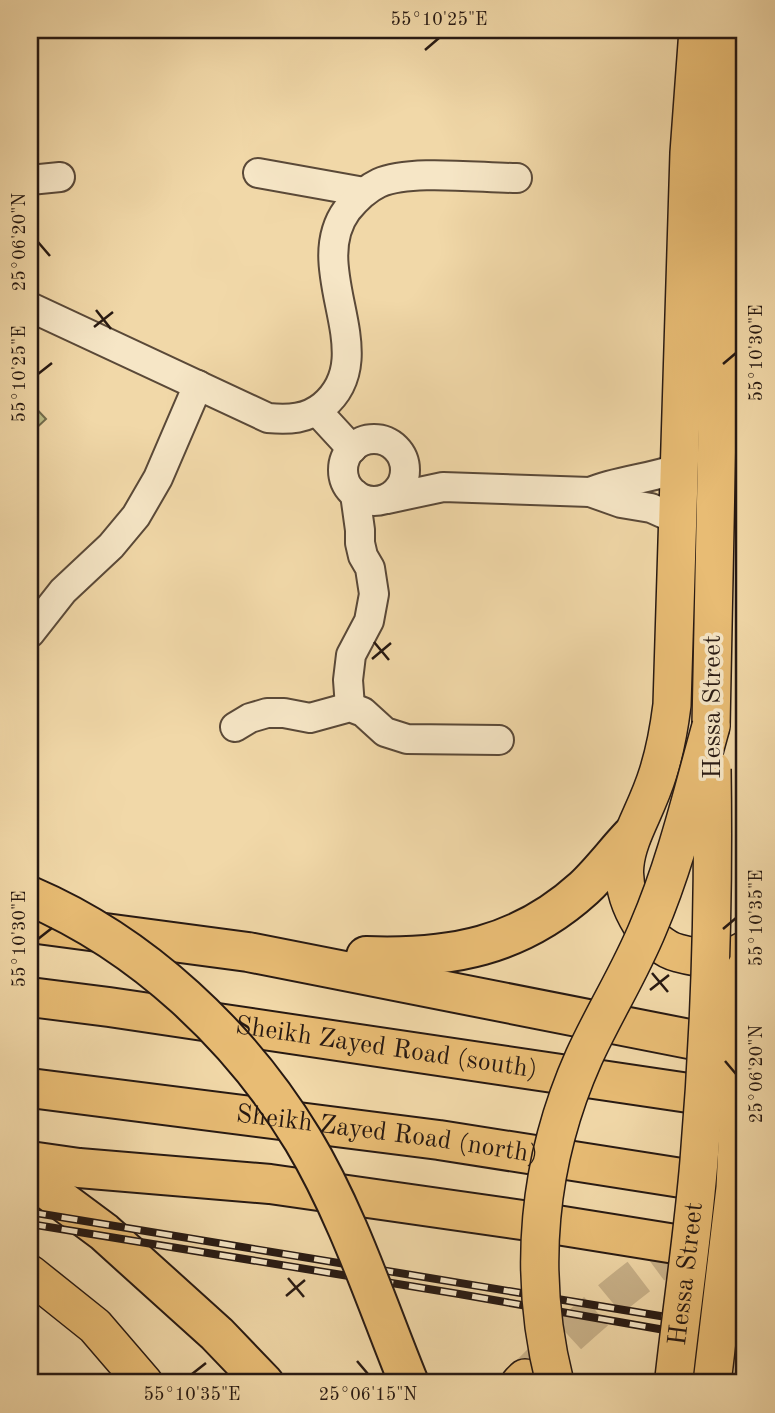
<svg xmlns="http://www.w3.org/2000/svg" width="775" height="1413" viewBox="0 0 775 1413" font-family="'Old Standard TT',serif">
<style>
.green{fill:#bbbe87;stroke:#716c4c;stroke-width:2}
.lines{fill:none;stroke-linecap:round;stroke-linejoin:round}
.major-tunnel{stroke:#c9b28a;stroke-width:37;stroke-dasharray:37 18;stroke-linecap:butt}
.minor-casing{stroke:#5a4938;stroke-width:32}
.major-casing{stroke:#271912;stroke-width:40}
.highway-casing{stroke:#271912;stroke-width:42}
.minor{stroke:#f6e6c6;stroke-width:28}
.major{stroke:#e8bc74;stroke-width:37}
.highway{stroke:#e8bc74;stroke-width:38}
.rail-casing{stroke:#271912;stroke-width:8}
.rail{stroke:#f6e6c6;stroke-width:5;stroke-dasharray:16;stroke-linecap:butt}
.major-bridge-casing{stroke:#271912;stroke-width:40;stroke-linecap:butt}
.highway-bridge-casing{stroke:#271912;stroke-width:42;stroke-linecap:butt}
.major-bridge{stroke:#e8bc74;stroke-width:37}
.highway-bridge{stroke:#e8bc74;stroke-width:38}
.ticks{fill:none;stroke:#271912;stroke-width:2.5}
.labels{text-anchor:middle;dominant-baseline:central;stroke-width:7;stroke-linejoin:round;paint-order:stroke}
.street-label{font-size:26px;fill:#271912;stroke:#f6e6c6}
.neatline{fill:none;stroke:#271912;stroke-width:2.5}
.ticks-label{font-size:18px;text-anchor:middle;fill:#271912}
</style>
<rect width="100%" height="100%" fill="#f1d8a8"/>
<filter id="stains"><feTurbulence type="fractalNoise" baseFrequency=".00286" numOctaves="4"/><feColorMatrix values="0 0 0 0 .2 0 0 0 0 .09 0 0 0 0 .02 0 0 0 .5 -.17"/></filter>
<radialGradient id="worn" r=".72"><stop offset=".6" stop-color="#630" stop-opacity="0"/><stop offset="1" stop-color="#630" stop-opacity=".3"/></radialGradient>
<polygon class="green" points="30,402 46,419 30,434"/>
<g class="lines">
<path class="major-tunnel" d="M529,1374C594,1308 664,1252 745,1206"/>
<defs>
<g id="minor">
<polyline points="258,173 364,192"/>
<polyline points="30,180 60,177"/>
<path d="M30,307L268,418C289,420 307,419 323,406C384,355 303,270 347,210C356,199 366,189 379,183C410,169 481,178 517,178"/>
<polyline points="317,411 352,449"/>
<circle cx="374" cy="470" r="31"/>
<path d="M590,492C619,480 650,479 679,468"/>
<polyline points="387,499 443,487 590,492 621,503 651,508 678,520"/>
<polyline points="30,633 63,591 111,546 136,516 158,478 198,385"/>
<polyline points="350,707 348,680 351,655 369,621 374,594 370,568 363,556 360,543 360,530 355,494"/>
<polyline points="235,727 250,718 267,713 284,713 310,718 350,707 363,712 385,732 407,739 499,740"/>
</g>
<g id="major">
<path d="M698,30L689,153L672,705C669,729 665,751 658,773C640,832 603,862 641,924C648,936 665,950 678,953C700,959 725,963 745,950"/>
<polyline points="711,726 725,30"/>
<polyline points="30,1274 95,1326 144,1383"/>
<polyline points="520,1383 525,1378"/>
</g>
<g id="highway">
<polyline points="30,923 248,952 740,1049"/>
<path d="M366,956C450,959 519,947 584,888C601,872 615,853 631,836"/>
<path id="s1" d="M30,997L109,1007L736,1100"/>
<path id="s2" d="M30,1088L439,1140L745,1188"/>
<polyline points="30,1161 79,1168 270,1184 557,1225 725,1252"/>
<polyline points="30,1177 104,1232 217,1334 264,1383"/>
</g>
</defs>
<use href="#minor" class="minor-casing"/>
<use href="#major" class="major-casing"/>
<use href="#highway" class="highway-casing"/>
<use href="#minor" class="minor"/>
<use href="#major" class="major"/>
<use href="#highway" class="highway"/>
<defs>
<g id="rail">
<polyline points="30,1212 745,1330"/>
<polyline points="30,1224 459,1294 745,1344"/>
</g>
</defs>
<use href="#rail" class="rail-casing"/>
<use href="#rail" class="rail"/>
<defs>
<g id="major-bridge">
<path id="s3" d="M674,1378C682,1306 693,1233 699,1161C710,1031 714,900 712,769"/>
<path d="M555,1383C527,1273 538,1160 584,1057C604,1013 630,972 648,928C676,863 692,794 711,726"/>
<polyline points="712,1383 735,1188 745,969"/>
</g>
<path id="highway-bridge" d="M30,896C142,944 240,1036 303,1140C348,1215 376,1302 409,1383"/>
</defs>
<use href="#major-bridge" class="major-bridge-casing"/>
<use href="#highway-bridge" class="highway-bridge-casing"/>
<use href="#major-bridge" class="major-bridge"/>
<use href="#highway-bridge" class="highway-bridge"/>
</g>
<path class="ticks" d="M425,50L439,38M38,242L50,256M96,310L111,329M94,327L113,312M723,364L736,353M38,374L52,363M374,642L389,660M372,659L391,643M723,929L736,918M38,939L52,928M652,973L668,992M650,990L669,975M725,1061L736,1074M288,1278L304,1297M286,1296L305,1280M357,1361L368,1374M192,1374L206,1363"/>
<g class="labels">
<g class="street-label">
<text transform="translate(713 707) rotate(-90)">Hessa Street</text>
<text stroke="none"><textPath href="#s1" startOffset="360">Sheikh Zayed Road (south)</textPath></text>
<text stroke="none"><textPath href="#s2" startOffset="360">Sheikh Zayed Road (north)</textPath></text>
<text stroke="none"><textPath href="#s3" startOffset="105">Hessa Street</textPath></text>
</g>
</g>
<rect width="775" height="1413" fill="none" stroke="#f1d8a8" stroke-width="77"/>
<rect x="38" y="38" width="698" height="1336" class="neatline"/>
<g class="ticks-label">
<text x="439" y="25">55°10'25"E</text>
<text transform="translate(19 242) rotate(-90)" y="6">25°06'20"N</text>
<text transform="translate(756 353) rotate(-90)" y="6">55°10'30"E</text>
<text transform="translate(19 374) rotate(-90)" y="6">55°10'25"E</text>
<text transform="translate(756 918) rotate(-90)" y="6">55°10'35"E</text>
<text transform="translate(19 939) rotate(-90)" y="6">55°10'30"E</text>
<text transform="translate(756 1074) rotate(-90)" y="6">25°06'20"N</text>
<text x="192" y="1400">55°10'35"E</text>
<text x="368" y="1400">25°06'15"N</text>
</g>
<rect width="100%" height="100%" filter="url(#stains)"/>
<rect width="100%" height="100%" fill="url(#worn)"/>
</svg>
